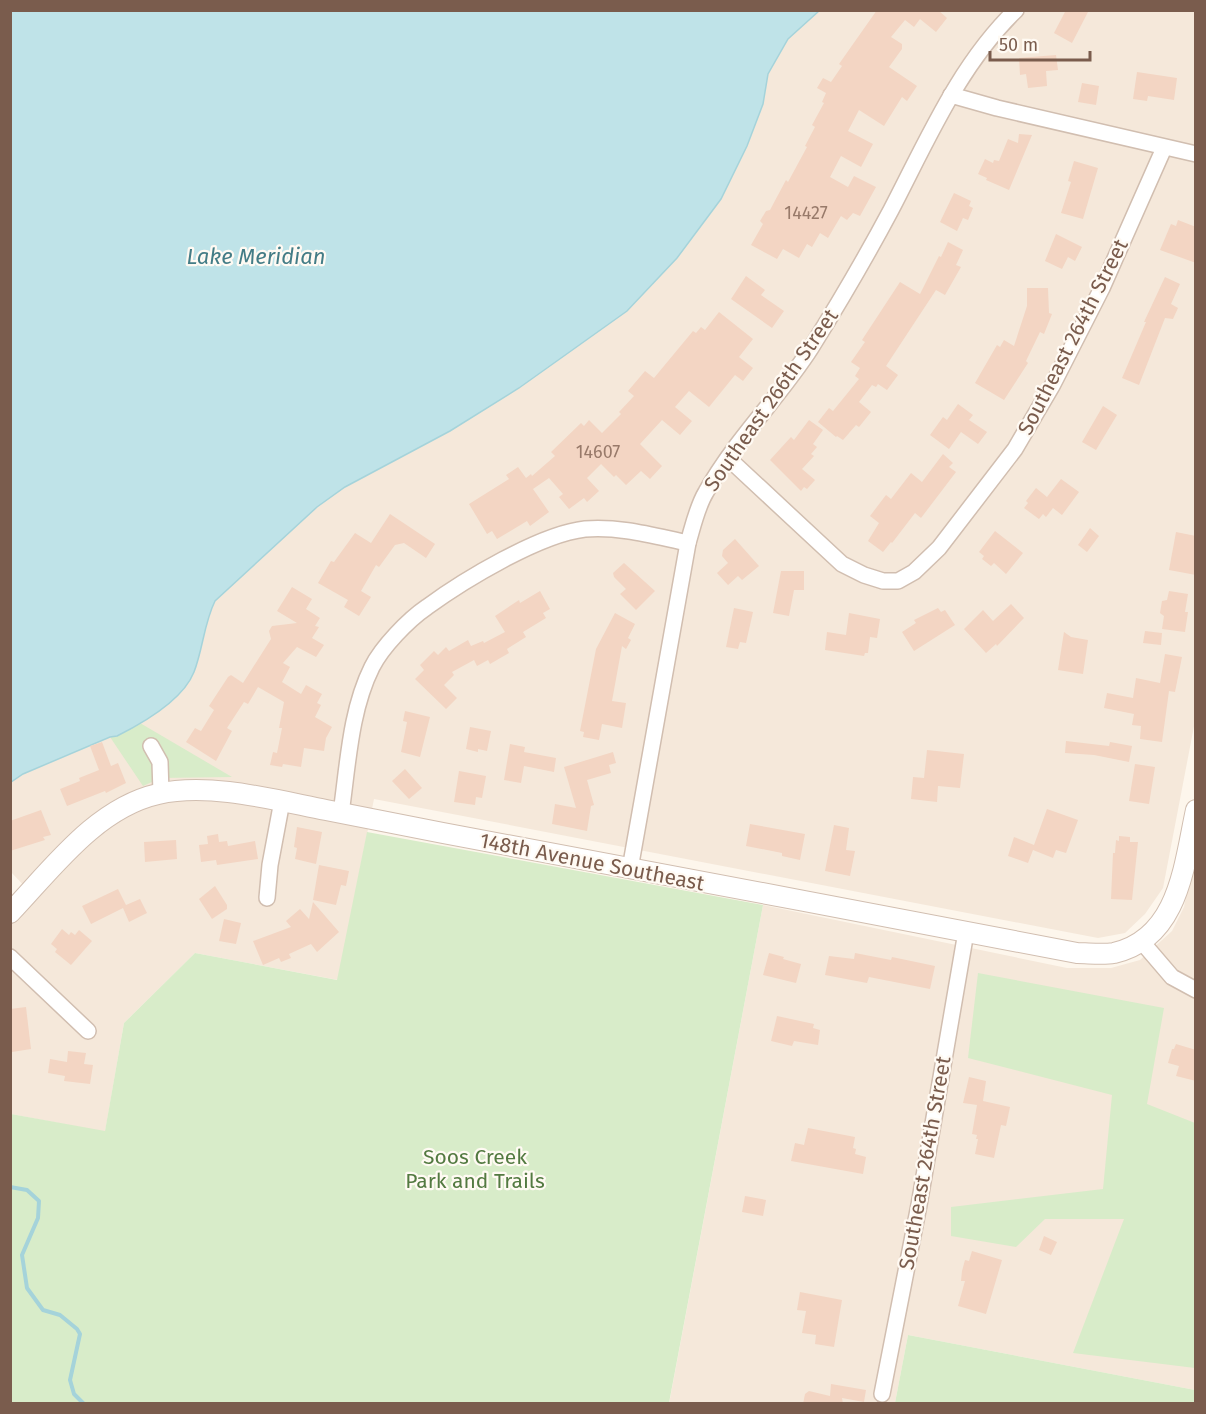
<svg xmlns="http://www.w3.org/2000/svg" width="1206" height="1414" viewBox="0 0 1206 1414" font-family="'Fira Sans',sans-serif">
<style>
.residential{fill:#f5e8da}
.green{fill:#d8ecc9}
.water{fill:#bfe3e8;stroke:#a5d3da;stroke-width:1.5}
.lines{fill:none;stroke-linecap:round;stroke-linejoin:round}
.stream{stroke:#a5d3da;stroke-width:4}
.building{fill:#f3d5c3}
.minor-casing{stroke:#d1beb0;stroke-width:18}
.tertiary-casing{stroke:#d1beb0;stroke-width:22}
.minor{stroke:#fff;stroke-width:15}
.tertiary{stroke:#fff;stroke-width:20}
.labels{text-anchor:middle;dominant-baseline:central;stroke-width:4.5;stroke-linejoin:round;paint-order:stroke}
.number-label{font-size:18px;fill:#987a6a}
.street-label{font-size:21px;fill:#7a5c4d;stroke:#fffaf3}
.park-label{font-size:21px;fill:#537a41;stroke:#fffaf3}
.water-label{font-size:22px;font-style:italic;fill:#437c86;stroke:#fffaf3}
</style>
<rect width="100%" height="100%" fill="#fdf6ec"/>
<g class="residential">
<polygon points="819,11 1195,11 1195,721 1163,888 1145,914 1125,933 1098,938 374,799 338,980 195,953 124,1023 105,1132 11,1114 11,919 30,892 11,872 11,782 23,774 110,737 117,736 161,710 215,601 317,507 345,487 450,431 519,388 627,311 677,258 721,199 747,146 763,104 768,74 788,39"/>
<polygon points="1195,850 1195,1390 908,1335 895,1403 669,1404 763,905 1067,968 1111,968 1140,960 1172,931 1184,907"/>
</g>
<g class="green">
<polygon points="140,723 232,777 161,778 143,786 110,737 117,736"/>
<polygon points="367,832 763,905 669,1403 11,1403 11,1114 105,1131 124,1023 195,953 337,980"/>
<polygon points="978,973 1164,1008 1147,1104 1195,1123 1195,1368 1073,1353 1124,1219 1045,1219 1016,1247 951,1236 951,1207 1103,1189 1112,1095 968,1058"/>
<polygon points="908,1335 1195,1390 1195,1403 895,1403"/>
</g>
<path class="water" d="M11,10H819V11L788,39L768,74L763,104L747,146L721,199L677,258L627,311L519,388L450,431L345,487L317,507L215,601C204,623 203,649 194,672C183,700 143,723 117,736L110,737L23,774L11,782Z"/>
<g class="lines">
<polyline class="stream" points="10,1187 27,1190 39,1201 38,1218 22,1255 27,1288 43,1310 60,1315 77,1329 80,1334 70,1380 74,1394 84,1404"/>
</g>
<g class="building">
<polygon points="877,10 938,10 947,18 936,32 920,19 914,27 905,20 891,37 902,44 902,49 889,67 917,86 907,101 902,97 884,126 859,110 848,131 873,144 861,167 841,156 830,177 848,187 854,176 876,187 860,216 853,213 847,220 841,216 828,238 820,233 812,247 807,244 799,258 783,249 777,259 751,245 763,224 760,221 766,211 770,210 786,180 788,182 807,147 805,146 815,127 812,125 824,103 822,102 826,93 817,88 823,78 831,82 842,66 839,64"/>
<polygon points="1066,10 1089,10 1072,43 1054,33"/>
<polygon points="1056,55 1058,70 1046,71 1047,86 1028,88 1026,74 1020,75 1019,58"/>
<polygon points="1137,72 1177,78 1174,100 1148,96 1147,101 1133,99"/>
<polygon points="1082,83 1099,86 1096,105 1078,102"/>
<polygon points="1019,134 1032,135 1009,190 986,180 987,178 978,174 985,159 993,163 994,160 999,161 1008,139 1018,143"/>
<polygon points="1074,161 1098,168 1083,219 1061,213 1071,182 1068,181"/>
<polygon points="954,193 971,201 969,206 973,208 968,220 963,218 957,231 940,222"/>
<polygon points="1178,220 1196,227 1196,263 1160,250 1171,224 1176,226"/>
<polygon points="1056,234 1082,247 1075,261 1068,257 1062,269 1045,261"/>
<polygon points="948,242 963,250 956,265 961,267 945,295 936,290 886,366 898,375 887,390 878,384 876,387 872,385 859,402 871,412 859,427 856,425 843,440 837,436 836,437 818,422 829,408 833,411 859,379 855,376 860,368 851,362 865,342 862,340 900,282 920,294 939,256 941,257"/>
<polygon points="746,276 765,290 761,295 784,311 772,328 731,299"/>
<polygon points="1165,277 1180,284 1171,304 1178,308 1173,319 1165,318 1139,385 1122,378 1146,322 1144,322"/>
<polygon points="1027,288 1048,288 1049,313 1052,314 1044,334 1040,332 1026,361 1028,363 1004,400 975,383 997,345 1000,347 1004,340 1014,346 1027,306"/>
<polygon points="719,312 753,339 739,357 753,368 743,381 735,375 709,407 689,391 675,407 692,421 680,435 662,420 640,444 662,466 650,479 641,471 626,485 616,475 614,477 601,464 587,478 599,491 587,502 584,498 569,509 559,497 563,494 549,478 533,489 549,512 530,526 527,521 497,539 492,531 487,534 469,504 509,479 506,475 518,467 526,478 531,474 532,476 555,456 551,452 581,423 584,426 589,420 602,433 621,414 619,412 634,396 628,391 645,371 654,378 693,331 696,333 701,327 705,330"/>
<polygon points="958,404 973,415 969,420 987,432 978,444 961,432 949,449 930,435 943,417 947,420"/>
<polygon points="1103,406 1117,415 1096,450 1082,442"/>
<polygon points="809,420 823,430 813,444 817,447 811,454 814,456 802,469 815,480 807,489 804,487 801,491 770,460 791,437 794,440"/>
<polygon points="943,454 953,463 949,467 956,472 921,518 915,513 892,543 891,542 883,552 868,541 879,523 870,516 886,495 891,499 911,473 922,482"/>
<polygon points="1061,479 1079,492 1062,515 1053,508 1046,517 1043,514 1039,519 1024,508 1028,503 1026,501 1036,488 1047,497"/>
<polygon points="390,514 435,544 426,558 404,543 395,545 379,567 376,565 361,591 371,597 359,616 344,607 348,600 318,583 331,561 334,562 355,533 371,543"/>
<polygon points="1090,528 1099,536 1087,552 1078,545"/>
<polygon points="995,531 1023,553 1006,574 994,563 991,566 982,559 984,556 979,552"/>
<polygon points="1176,532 1196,536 1196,575 1169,570"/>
<polygon points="735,539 759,566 742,580 738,576 728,585 717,573 728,563 722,556 723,550"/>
<polygon points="624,563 655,591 636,610 620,594 626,589 614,577 613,573"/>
<polygon points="781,571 804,571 804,590 794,590 789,616 773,613"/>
<polygon points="292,587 312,599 306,609 320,618 315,626 319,627 312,638 324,645 316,657 297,647 283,663 290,667 282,682 301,694 306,685 322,694 317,703 321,705 315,717 332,727 326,738 324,751 304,748 301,767 283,764 282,767 270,765 273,752 277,753 282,728 279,728 284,702 258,687 248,704 244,702 227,728 232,731 216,761 186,742 195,728 201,731 214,710 209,706 228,677 231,675 243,683 271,639 269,631 272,626 297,623 277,611"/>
<polygon points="540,591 550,609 543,613 546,618 523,632 526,637 507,649 509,653 490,664 488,660 477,666 474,660 452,672 454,675 444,685 457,698 446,709 415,679 424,670 420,665 434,651 438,655 446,647 449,651 468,640 471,646 483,641 484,643 505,632 495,616 519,600 520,603"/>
<polygon points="1169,591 1188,594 1185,612 1188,612 1185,632 1162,629 1164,616 1160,613 1162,601 1167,600"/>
<polygon points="1011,604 1024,618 997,646 996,644 986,653 964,629 983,610 993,621"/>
<polygon points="734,608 753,612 746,643 740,642 738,649 726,647"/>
<polygon points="938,608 941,612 945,610 955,625 914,651 902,632 916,623 914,620"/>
<polygon points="615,613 635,624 628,638 631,640 626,649 622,646 612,701 626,703 622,728 602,724 599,740 583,737 584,732 580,731 596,649"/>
<polygon points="849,613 880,619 877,638 870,637 868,653 865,653 864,656 825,650 827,632 846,635"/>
<polygon points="1145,631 1162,633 1161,645 1143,643"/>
<polygon points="1064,632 1071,637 1088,640 1083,674 1058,670"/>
<polygon points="1165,654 1182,657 1175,692 1169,691 1162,742 1140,739 1141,726 1132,725 1134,714 1104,708 1107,693 1133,698 1136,678 1160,683"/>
<polygon points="405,711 430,717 420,757 401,752 407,722 403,721"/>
<polygon points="470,727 491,731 487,751 478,749 478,752 466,749"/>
<polygon points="1066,741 1109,746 1110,742 1132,746 1129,762 1094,755 1065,753"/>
<polygon points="102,742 111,766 118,763 126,783 106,793 105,791 67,806 60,789 80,781 79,778 99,770 90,746"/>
<polygon points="510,744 525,747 524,752 556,758 554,772 524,766 521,783 504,780"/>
<polygon points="927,750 964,754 960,788 938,786 937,802 911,799 913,777 924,778"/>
<polygon points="613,752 616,763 609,765 611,773 587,780 594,805 591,806 587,831 552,824 555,804 576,808 564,767"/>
<polygon points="1135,764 1155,767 1149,804 1129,801"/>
<polygon points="405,769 422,788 409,799 392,781"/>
<polygon points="459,771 486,776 482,798 476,797 475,805 454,802"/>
<polygon points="1047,809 1078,820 1066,853 1056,850 1053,858 1033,850 1028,863 1008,856 1014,837 1034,845"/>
<polygon points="41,810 51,835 43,837 45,840 10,851 10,821"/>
<polygon points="750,824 805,834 800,860 782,856 782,853 746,846"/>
<polygon points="834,825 849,828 846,850 855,851 850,876 825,871"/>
<polygon points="297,827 322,832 316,864 295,859 297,848 294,847"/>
<polygon points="218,834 219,842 227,841 228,846 255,841 258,859 217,865 216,860 201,862 199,845 208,844 207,836"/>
<polygon points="1119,836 1130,837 1130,842 1138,842 1132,900 1111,899 1113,853 1115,853 1116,840 1119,841"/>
<polygon points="176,840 177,859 145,862 144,842"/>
<polygon points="319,865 349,871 346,886 341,885 336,905 313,900"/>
<polygon points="215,886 227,905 227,909 212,919 199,899"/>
<polygon points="118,889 126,905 140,899 147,913 129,922 123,908 91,924 82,906"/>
<polygon points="313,902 339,932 317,952 311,944 289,954 291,958 281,962 279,958 263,965 253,941 291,927 286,921 300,909 309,919"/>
<polygon points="224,919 241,923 236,944 219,941"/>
<polygon points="62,929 69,935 71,932 75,935 79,930 92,941 71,965 55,952 57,949 51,944"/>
<polygon points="769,953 784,957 783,959 801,964 796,983 763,975"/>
<polygon points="855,953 891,960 892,957 935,966 930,989 869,977 867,983 825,975 829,956 854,959"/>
<polygon points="26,1007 31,1049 12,1052 10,1009"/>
<polygon points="777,1016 814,1024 813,1028 820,1030 818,1045 794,1041 792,1046 771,1041"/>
<polygon points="1176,1044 1196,1050 1196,1081 1176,1076 1179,1066 1168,1063 1172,1049 1174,1049"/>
<polygon points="68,1051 86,1053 84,1064 93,1065 90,1084 64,1081 65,1076 48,1073 50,1059 67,1062"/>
<polygon points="969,1077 986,1081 983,1101 1010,1107 1006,1126 1001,1125 994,1158 975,1154 978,1139 976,1139 977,1135 972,1134 977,1105 963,1103"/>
<polygon points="808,1128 855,1137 853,1148 856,1149 855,1154 866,1157 863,1174 791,1161 795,1143 804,1145"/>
<polygon points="745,1196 766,1200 763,1216 742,1212"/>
<polygon points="1044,1236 1057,1242 1051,1255 1039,1250"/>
<polygon points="972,1251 1002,1260 986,1314 958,1306 965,1281 961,1281 962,1271 965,1260 969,1261"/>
<polygon points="800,1292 842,1300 834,1347 815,1344 816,1335 802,1333 806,1311 797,1310"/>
<polygon points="831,1384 866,1390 864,1402 842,1398 843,1404 803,1404 805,1394 809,1391 830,1396"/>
</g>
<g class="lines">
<defs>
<g id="minor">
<polyline points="951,95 997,108 1196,154"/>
<polyline points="728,458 842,564 864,575 883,581 898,581 914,572 939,548 1015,449 1052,386 1102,288 1164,148"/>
<polyline points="151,746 160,762 161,793"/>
<path d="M341,813C348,765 350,711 372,667C382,647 408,620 427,607C464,580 540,534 585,529C620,526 654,536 688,543"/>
<path d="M630,869L688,543C693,526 697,507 706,492C735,440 779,398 811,348C839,303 866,257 891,210C927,141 959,65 1016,10"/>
<polyline points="267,898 270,865 282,801"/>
<polyline points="1142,942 1172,977 1196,990"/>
<polyline points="10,957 88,1031"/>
<polyline points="882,1394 919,1205 966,932"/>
</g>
<path id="tertiary" d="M10,913C52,869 96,808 158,794C209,782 275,800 326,810C365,818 404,825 443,833C654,873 866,912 1077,953C1088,953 1102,955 1114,953C1179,938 1184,865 1196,810"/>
</defs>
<use href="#minor" class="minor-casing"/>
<use href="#tertiary" class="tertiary-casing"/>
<use href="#minor" class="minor"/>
<use href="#tertiary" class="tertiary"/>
</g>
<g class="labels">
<g class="number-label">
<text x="806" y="213">14427</text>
<text x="598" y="452">14607</text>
</g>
<g class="street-label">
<text transform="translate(1073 337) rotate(-63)">Southeast 264th Street</text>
<text transform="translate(771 400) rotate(-55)">Southeast 266th Street</text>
<text transform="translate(592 862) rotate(11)">148th Avenue Southeast</text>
<text transform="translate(925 1163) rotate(-80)">Southeast 264th Street</text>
</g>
<g class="park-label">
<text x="475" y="1157">Soos Creek<tspan x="475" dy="24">Park and Trails</tspan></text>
</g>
<g class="water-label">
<text x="256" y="256">Lake Meridian</text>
</g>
</g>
<rect width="1206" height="1414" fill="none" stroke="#7a5c4d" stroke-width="24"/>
<path d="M990 51v9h100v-9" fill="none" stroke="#7a5c4d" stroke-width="3"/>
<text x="999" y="51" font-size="18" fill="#7a5c4d" stroke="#fffaf3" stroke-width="4.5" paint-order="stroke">50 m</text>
</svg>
